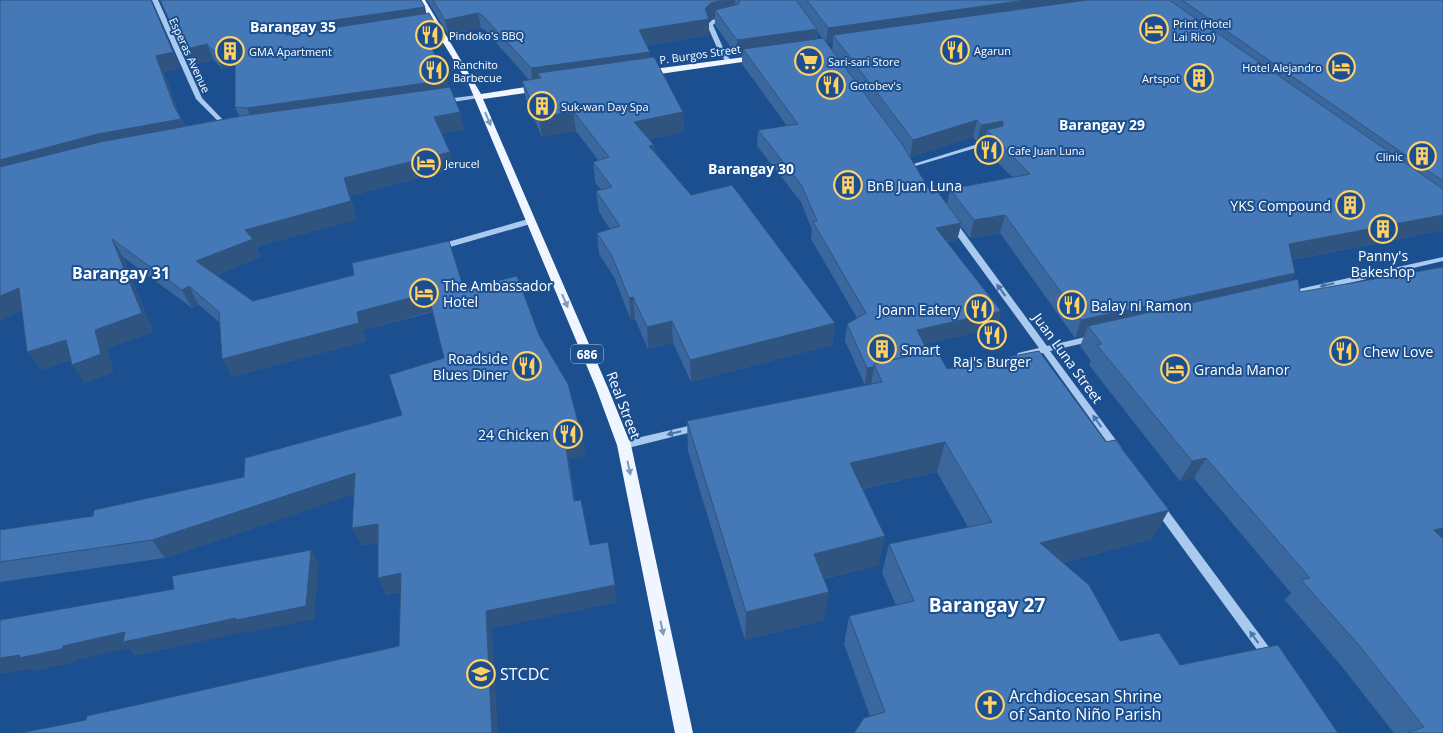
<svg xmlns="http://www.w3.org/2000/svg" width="1443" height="733" viewBox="0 0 1443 733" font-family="'Open Sans',sans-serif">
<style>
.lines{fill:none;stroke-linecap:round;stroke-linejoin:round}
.minor{fill:#a9c9ee;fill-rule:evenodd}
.major{fill:#f0f6ff;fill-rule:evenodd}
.wall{fill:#3a679d;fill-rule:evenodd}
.shaded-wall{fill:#305480}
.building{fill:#4478b7;stroke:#305480}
.oneway{fill:#7b9ac1}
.oneway2{fill:#4674ac}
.labels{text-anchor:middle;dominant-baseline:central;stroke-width:4;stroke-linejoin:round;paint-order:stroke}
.far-poi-label{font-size:11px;fill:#fff;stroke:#1b4f8f;text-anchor:start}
.far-street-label{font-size:11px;fill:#fff;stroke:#1b4f8f}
.shield{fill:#1b4f8f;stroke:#bbcadd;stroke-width:1}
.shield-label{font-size:12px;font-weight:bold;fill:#fff}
.far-quarter-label{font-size:14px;font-weight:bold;fill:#fff;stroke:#1b4f8f}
.poi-label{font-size:14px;fill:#fff;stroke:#1b4f8f;text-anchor:start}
.street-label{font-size:14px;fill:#fff;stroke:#1b4f8f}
.quarter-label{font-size:16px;font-weight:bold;fill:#fff;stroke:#1b4f8f}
.near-poi-label{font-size:16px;fill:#fff;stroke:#1b4f8f;text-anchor:start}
.near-quarter-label{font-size:19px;font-weight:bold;fill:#fff;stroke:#1b4f8f}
</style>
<rect width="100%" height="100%" fill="#1b4f8f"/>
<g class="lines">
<g class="minor">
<polygon points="152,0 158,0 202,98 224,121 232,124 232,126 220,123 196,99"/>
<polygon points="727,16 730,18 729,19 716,22 713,25 724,50 731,61 728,63 726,62 718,50 707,25 712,20"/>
<polygon points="477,95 479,96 479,98 446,103 443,101 446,99"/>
<polygon points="994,139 996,140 996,142 912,167 910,168 907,166"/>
<polygon points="528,219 531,219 535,221 534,223 443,249 437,249 436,247 437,245"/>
<polygon points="950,222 956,222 1047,346 1094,335 1097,336 1098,338 1097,340 1050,351 1121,447 1123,450 1121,453 1115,453 1043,353 1021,358 1018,357 1017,355 1018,353 1039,348 950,226"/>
<polygon points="1443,257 1443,261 1290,297 1286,294 1290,291"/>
<polygon points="697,424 700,426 702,428 700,430 624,449 621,448 619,445 621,442 624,441"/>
<polygon points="1159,503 1163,504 1274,654 1276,658 1274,662 1270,663 1266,662 1155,510 1154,507 1155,504"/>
</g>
<g class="major">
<polygon points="417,0 425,0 481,94 539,85 543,88 539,91 483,99 608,388 631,445 693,733 675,733 617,445 596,388 469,85"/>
<polygon points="760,55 764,57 763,59 646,76 642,73 646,70"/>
</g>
</g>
<g class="wall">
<polygon points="151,0 180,68 164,72 179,115 185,126 239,116 235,107 235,66 222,69 214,60 190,66 160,0 425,7 426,14 435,23 438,39 428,41 447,80 449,88 460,112 464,129 442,133 454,169 350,196 357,219 256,247 261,257 216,275 253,301 464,289 539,335 582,437 585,455 569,459 575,501 590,545 617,602 492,628 86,720 399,646 401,592 386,595 378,543 361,546 354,494 165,558 0,582 0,530 93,516 244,477 402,415 444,358 433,312 363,330 366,341 232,377 220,323 198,304 192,308 123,257 153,332 107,348 113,372 85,383 71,360 41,370 22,310 0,321"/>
<path d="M427,0H1443V230L1292,260L1295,273L1290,280L1300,292L1443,733H1394L1339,663L1285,600L1291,593L1194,478L1180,481L1089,365L1091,361L1080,346L1084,336L1075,338L1000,233L970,238L961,226L957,240L947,242L1001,311L996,328L924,344L928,352L947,369L1152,539L1062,563L1120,641L1180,665L1338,733L870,716L844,644L849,616L896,605L882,573L889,544L968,527L937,472L862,489L879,565L824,579V620L745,640L688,451L687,421L871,384L865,385L845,341L847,324L857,318L811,239L812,230L801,202L757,146L758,130L787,126L742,64V55L737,56L715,25V18L711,19L709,20V35L647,45L650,52V58L683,112L684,132L649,139L654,145L655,152L691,195L835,323L832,345L691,382L673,343L648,349L635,319L631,320L614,277L599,254L597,233L610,229L599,212L596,191L601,190L595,182L593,162L598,160L576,131L542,137L526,100L522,81L529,80L486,31L481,28L449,36ZM817,31L822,38L817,39ZM827,43H833L832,50ZM973,137L977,142L985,140L983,148L1012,177L950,189L947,204L932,194L910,157Z"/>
</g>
<g class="shaded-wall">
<polygon points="151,0 180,68 164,72 180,119 181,119 189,136 0,180 0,160 156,56"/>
<polygon points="724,0 735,0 735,13 715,10 715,18 711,19 709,20 709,35 640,46 639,30 705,9 711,3"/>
<polygon points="1026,0 1132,0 833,35 833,43 826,43 828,28"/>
<polygon points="425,7 428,22 287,48 282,32 286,27"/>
<polygon points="478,13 481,28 449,36 445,20"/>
<polygon points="435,23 438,39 425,42 421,26"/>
<polygon points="817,29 816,45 743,49 742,55 737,56 737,40"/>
<polygon points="207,44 214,60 190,66 183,50"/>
<polygon points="235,48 242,65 222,69 216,53"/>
<polygon points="650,52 651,68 538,73 539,84 533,85 531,68"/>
<polygon points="447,80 451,97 254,125 247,108"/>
<polygon points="573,111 576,131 542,137 539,118"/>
<polygon points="460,112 464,129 438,134 434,117"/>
<polygon points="683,112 684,132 635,142 634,122"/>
<polygon points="977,120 973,137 910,157 913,140"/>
<polygon points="1003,121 999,138 987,130 985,140 977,142 981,125"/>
<polygon points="654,145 655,165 649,146"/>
<polygon points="450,152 454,169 350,196 357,219 256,247 261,257 205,279 196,261 245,230 344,178"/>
<polygon points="1005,215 1000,233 970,238 974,220"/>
<polygon points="1443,215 1443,230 1279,262 1289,244"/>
<polygon points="961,223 957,240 933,244 936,228"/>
<polygon points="112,239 123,257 153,332 107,348 113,372 85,383 72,365 95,330"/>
<polygon points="1295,273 1284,291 1088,326 1084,336 1075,338 1081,320"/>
<polygon points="189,286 198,304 192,308 182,290"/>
<polygon points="19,288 32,306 0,321 0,296"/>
<polygon points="428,293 433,311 363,330 366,341 232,377 222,359 357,312"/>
<polygon points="633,297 635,319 631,320 629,298"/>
<polygon points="1001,311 996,328 914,347 917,330"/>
<polygon points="672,321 673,343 648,349 647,327"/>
<polygon points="835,323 832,345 691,382 690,360"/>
<polygon points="66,340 79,358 41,370 27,352"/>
<polygon points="874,367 871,384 865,385 867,368"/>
<polygon points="582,437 585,455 569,459 577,519 574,501 565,441"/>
<polygon points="945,442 937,472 845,492 850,463"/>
<polygon points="1206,458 1194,478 1180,481 1192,461"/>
<polygon points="355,473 364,491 165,558 152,540"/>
<polygon points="1169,510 1152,539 1027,572 1040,543"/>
<polygon points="378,524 386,541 361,546 352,528"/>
<polygon points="1443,528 1443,543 1434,530"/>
<polygon points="885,536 879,565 810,582 814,554"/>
<polygon points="311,550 319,564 314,619 246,633 244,632 135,656 128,648 77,660 76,662 34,671 31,669 0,674 0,658 63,646"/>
<polygon points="401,573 409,590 386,595 378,578"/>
<polygon points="615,585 617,602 492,628 498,733 492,733 486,611"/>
<polygon points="829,592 824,620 745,640 746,612"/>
</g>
<g class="building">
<polygon points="0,0 151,0 173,52 156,56 174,106 181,119 98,134 0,160"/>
<polygon points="160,0 421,0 425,7 286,27 282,32 287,35 429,13 435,23 421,26 447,80 247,108 235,107 235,48 216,53 207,44 183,50"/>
<polygon points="433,0 724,0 711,3 705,9 709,19 639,30 650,52 531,68 483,16 478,13 445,20"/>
<polygon points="739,0 796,0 817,29 737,40 715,10 739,4"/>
<polygon points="807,0 1026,0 828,28"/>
<polygon points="1087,0 1169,0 1443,189 1443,215 1289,244 1295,273 1081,320 1005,215 974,220 950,189 1030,174 987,130 1003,126 1003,121 981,125 977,120 913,140 833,35"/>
<polygon points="1182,0 1443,0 1443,181"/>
<polygon points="823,38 902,144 932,194 938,192 961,223 936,228 1001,311 917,330 928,352 874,364 874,367 867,368 847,324 866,313 813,222 817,221 802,186 758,130 798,124 743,49"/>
<polygon points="654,57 683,112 634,122 654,145 649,146 691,195 732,185 835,323 690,360 672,321 647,327 633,297 629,298 612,256 597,233 620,226 596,191 612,187 593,162 609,157 573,111 539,118 522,81 541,78 538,73"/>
<polygon points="450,87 460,112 434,117 450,152 344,178 351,201 245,230 253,239 196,261 253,301 354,275 352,263 449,241 464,289 517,276 539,335 568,384 582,437 565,441 574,501 581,500 590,545 608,542 615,585 486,611 492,733 20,733 86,720 87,716 399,646 401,573 378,578 378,524 352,528 355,473 152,540 0,562 0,530 93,516 94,510 244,477 245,458 402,415 389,375 444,358 428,293 357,312 359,323 222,359 219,312 189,286 182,290 112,239 142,313 95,330 101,354 72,365 66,340 27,352 19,288 0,296 0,167 100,142 242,116"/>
<polygon points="1443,267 1443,528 1434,530 1443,539 1443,733 1407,733 1424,727 1358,644 1301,580 1310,578 1206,458 1192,461 1097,345 1102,344 1088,326 1298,279 1300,292"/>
<polygon points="937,350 947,369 1039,351 1106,442 1115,440 1169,510 1040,543 1089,585 1120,641 1159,633 1180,665 1278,645 1338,733 854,733 864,718 885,712 849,616 914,601 889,544 992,522 945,442 850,463 885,536 814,554 829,592 746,612 687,421 882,382 874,364"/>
<polygon points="311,550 306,606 236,620 236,618 123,642 125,632 63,646 62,649 19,658 20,655 0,658 0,620 174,589 172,576"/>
</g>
<defs><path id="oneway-solid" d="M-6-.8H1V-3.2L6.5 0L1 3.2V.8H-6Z" transform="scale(1.25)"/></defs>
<g class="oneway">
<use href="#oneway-solid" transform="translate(488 119) rotate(67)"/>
<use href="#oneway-solid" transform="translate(565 301) rotate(67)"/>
<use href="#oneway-solid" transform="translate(629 468) rotate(78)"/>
<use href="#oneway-solid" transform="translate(662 628) rotate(78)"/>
</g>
<g class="oneway2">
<use href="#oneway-solid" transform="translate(1327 285) rotate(167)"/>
<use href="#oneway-solid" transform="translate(1001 290) rotate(-126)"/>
<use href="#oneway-solid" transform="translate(1097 421) rotate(-126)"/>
<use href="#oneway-solid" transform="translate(674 433) rotate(167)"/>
<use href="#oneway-solid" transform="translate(1254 637) rotate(-126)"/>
</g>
<defs>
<symbol id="hotel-ring" viewBox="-11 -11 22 22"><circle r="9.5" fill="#1b4f8f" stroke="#ffd166" stroke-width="1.5"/><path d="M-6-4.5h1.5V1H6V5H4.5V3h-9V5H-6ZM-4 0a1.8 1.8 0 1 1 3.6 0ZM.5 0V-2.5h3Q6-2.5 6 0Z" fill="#ffd166"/></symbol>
<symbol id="restaurant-ring" viewBox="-11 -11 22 22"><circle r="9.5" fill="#1b4f8f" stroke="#ffd166" stroke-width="1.5"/><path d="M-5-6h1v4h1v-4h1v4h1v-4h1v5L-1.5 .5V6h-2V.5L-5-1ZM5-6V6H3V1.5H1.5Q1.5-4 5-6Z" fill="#ffd166"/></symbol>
<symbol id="building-ring" viewBox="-11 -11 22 22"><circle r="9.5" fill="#1b4f8f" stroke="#ffd166" stroke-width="1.5"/><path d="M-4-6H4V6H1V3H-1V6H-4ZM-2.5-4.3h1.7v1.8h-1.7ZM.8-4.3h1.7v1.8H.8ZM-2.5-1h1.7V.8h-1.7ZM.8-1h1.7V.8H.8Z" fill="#ffd166"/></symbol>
<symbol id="supermarket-ring" viewBox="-11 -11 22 22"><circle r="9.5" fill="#1b4f8f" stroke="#ffd166" stroke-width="1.5"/><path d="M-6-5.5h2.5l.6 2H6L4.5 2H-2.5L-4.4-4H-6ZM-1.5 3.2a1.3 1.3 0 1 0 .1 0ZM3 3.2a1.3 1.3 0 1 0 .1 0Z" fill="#ffd166"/></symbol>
<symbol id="school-ring" viewBox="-11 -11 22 22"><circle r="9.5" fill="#1b4f8f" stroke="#ffd166" stroke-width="1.5"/><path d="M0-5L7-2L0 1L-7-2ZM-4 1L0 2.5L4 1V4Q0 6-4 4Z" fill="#ffd166"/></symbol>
<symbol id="church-ring" viewBox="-11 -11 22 22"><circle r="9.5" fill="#1b4f8f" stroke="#ffd166" stroke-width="1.5"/><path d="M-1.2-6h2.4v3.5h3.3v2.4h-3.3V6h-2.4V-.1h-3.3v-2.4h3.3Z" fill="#ffd166"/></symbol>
</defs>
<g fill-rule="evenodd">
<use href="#hotel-ring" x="1138" y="13" width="32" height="32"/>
<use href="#restaurant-ring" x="414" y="19" width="32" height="32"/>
<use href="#restaurant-ring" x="939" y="34" width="32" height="32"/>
<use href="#building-ring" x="214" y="35" width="32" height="32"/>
<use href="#supermarket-ring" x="793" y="45" width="32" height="32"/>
<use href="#hotel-ring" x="1325" y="51" width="32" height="32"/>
<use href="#restaurant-ring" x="418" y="54" width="32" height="32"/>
<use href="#building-ring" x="1183" y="62" width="32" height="32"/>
<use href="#restaurant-ring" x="815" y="69" width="32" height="32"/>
<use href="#building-ring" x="526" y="90" width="32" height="32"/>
<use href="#restaurant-ring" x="973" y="134" width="32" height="32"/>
<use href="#building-ring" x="1406" y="140" width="32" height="32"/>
<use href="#hotel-ring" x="410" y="147" width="32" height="32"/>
<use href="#building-ring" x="832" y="169" width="32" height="32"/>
<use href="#building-ring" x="1334" y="189" width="32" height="32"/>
<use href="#building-ring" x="1367" y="213" width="32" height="32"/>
<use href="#hotel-ring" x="408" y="277" width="32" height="32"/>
<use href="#restaurant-ring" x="1056" y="289" width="32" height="32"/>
<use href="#restaurant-ring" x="963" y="293" width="32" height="32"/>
<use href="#restaurant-ring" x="976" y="319" width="32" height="32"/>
<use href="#building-ring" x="866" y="333" width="32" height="32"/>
<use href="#restaurant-ring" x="1328" y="335" width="32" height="32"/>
<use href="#restaurant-ring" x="511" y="350" width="32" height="32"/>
<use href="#hotel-ring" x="1159" y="353" width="32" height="32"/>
<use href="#restaurant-ring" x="552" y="418" width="32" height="32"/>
<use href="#school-ring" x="465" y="658" width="32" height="32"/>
<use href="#church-ring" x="974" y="689" width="32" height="32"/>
</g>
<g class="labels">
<g class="far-poi-label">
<text x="1173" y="23">Print (Hotel<tspan x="1173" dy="13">Lai Rico)</tspan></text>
<text x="449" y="35">Pindoko's BBQ</text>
<text x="974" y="50">Agarun</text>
<text x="249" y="51">GMA Apartment</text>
<text x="828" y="61">Sari-sari Store</text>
<text x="453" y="64">Ranchito<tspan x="453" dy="13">Barbecue</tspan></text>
<text x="1322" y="67" text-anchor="end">Hotel Alejandro</text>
<text x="1180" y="78" text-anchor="end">Artspot</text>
<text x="850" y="85">Gotobev's</text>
<text x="561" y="106">Suk-wan Day Spa</text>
<text x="1008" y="150">Cafe Juan Luna</text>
<text x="1403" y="156" text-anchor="end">Clinic</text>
<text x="445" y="163">Jerucel</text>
</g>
<g class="far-street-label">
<text transform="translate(700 54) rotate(-8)">P. Burgos Street</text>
<text transform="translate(190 55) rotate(65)">Esperas Avenue</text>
</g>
<rect class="shield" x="571" y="344.5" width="32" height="19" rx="4"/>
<g class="shield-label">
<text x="587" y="354">686</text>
</g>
<g class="far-quarter-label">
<text x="293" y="26">Barangay 35</text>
<text x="1102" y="124">Barangay 29</text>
<text x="751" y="168">Barangay 30</text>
</g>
<g class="poi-label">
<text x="867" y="185">BnB Juan Luna</text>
<text x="1331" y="205" text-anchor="end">YKS Compound</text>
<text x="1383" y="255" text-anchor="middle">Panny's<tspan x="1383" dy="16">Bakeshop</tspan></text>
<text x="443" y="285">The Ambassador<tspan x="443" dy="16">Hotel</tspan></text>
<text x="1091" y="305">Balay ni Ramon</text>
<text x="960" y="309" text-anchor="end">Joann Eatery</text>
<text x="901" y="349">Smart</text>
<text x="1363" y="351">Chew Love</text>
<text x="508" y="358" text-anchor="end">Roadside<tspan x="508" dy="16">Blues Diner</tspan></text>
<text x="992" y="361" text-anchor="middle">Raj's Burger</text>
<text x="1194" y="369">Granda Manor</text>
<text x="549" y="434" text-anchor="end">24 Chicken</text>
</g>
<g class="street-label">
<text transform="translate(1068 358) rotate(54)">Juan Luna Street</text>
<text transform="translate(624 405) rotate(69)">Real Street</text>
</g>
<g class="quarter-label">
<text x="121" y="273">Barangay 31</text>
</g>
<g class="near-poi-label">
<text x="500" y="674">STCDC</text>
<text x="1009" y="696">Archdiocesan Shrine<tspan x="1009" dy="18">of Santo Niño Parish</tspan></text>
</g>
<g class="near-quarter-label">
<text x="987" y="605">Barangay 27</text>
</g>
</g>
</svg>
